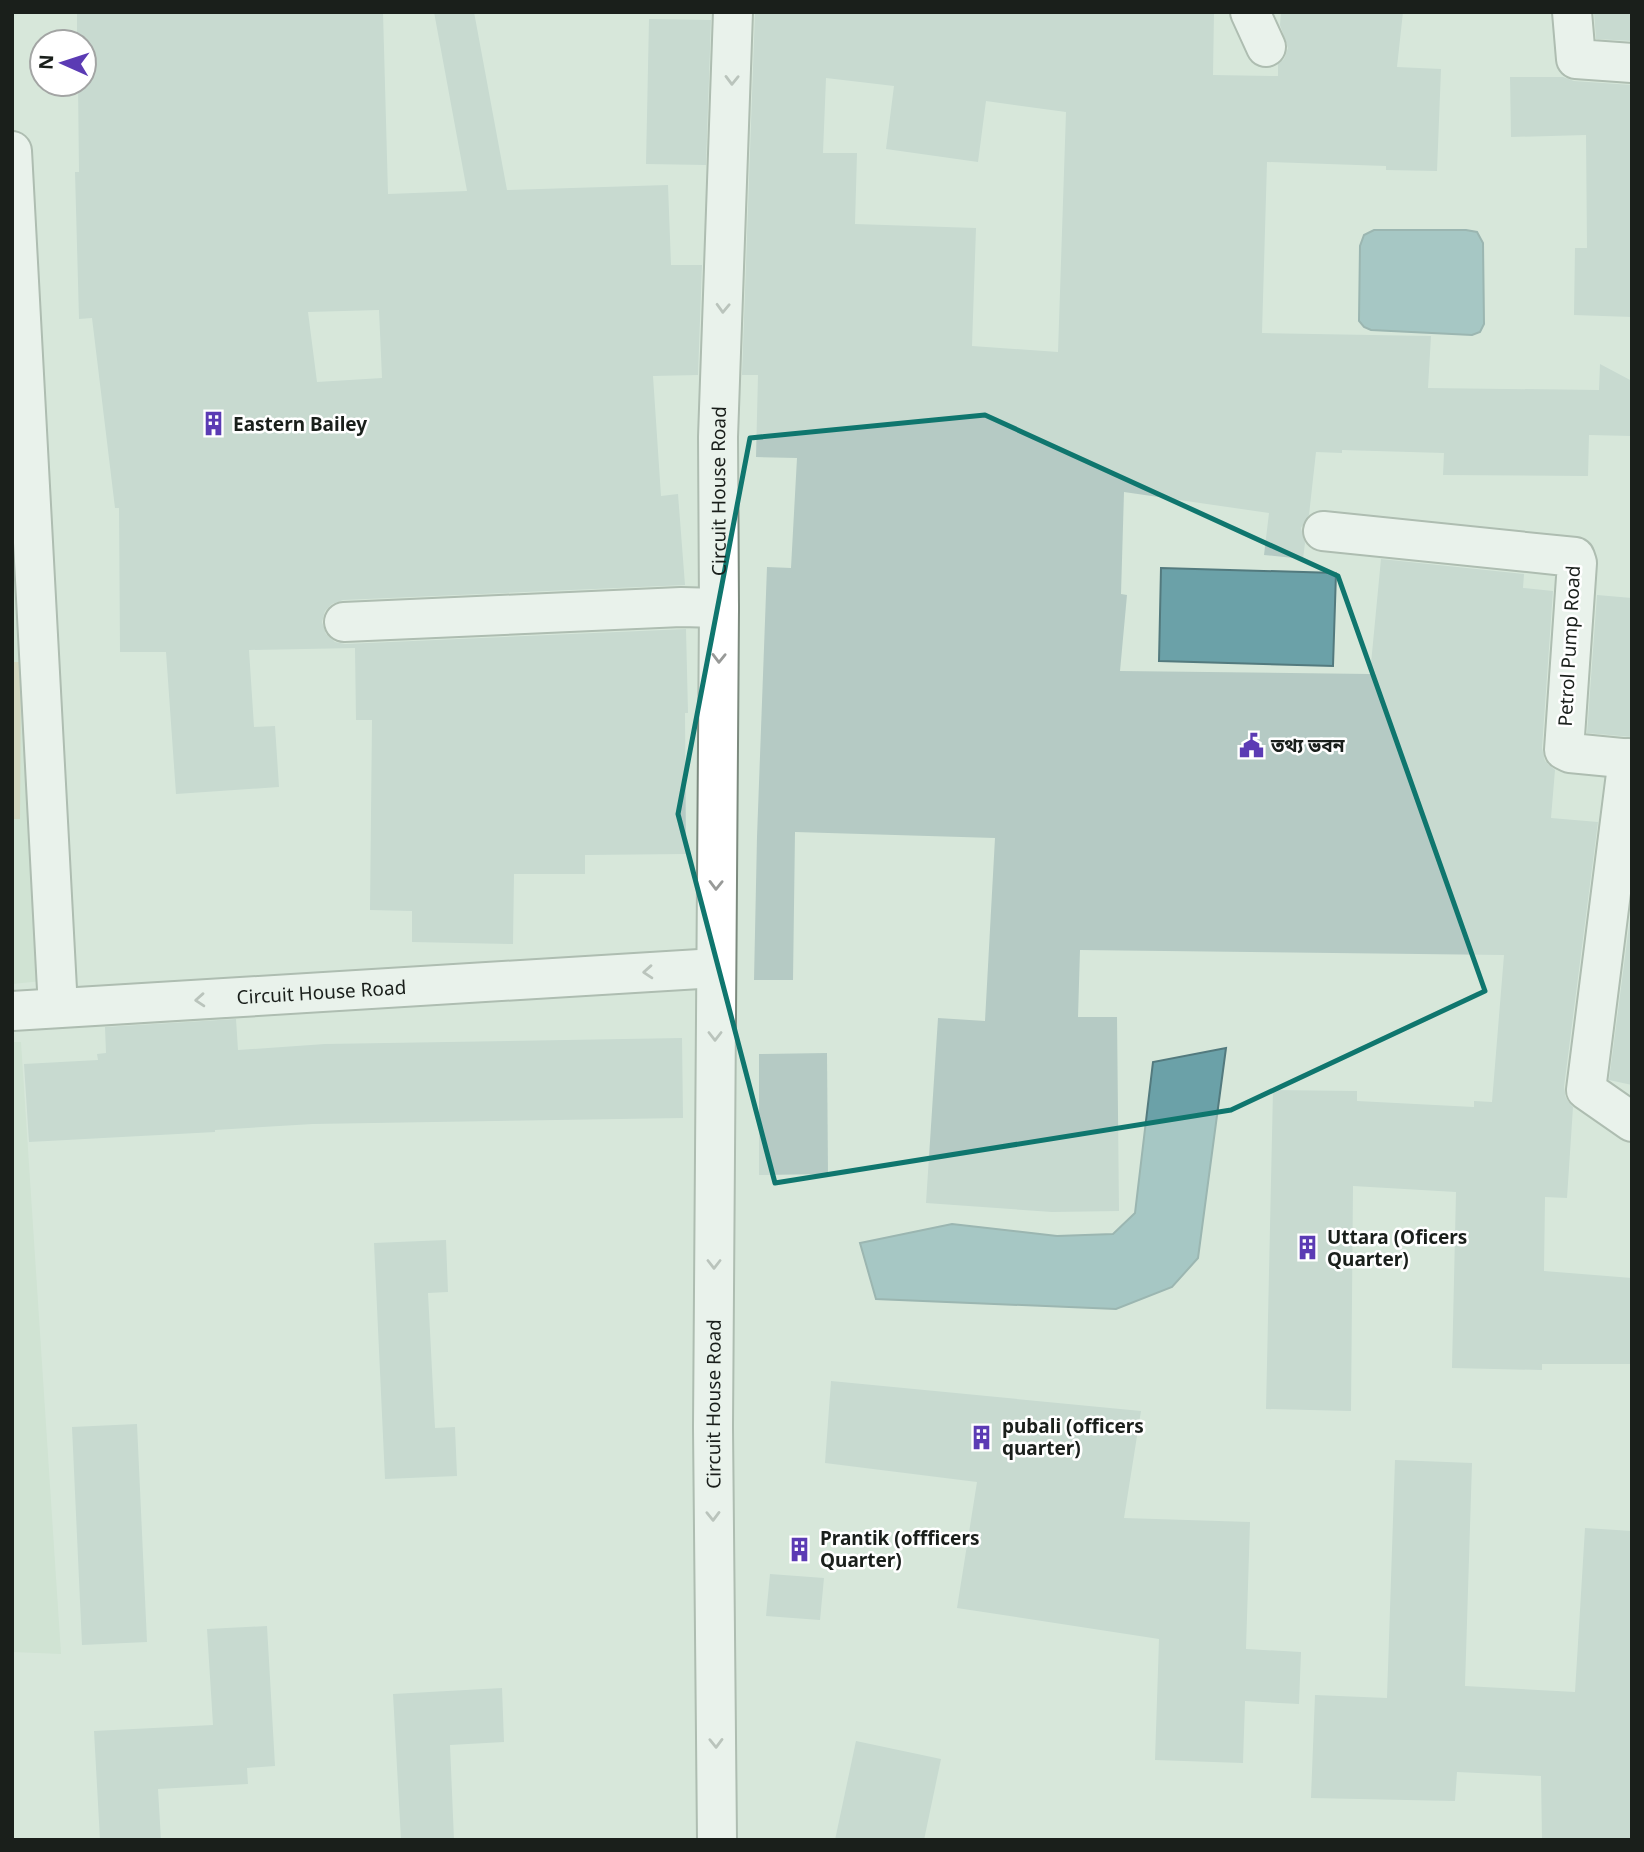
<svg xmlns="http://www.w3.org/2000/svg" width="1644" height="1852" viewBox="0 0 1644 1852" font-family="'Noto Sans','Noto Sans Bengali',sans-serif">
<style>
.built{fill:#c7ddca}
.green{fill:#cdc29d}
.water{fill:#6ba1a8;stroke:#537a7e;stroke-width:2}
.building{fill:#b5cac4;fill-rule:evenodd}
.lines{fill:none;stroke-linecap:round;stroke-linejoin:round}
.minor-casing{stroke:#7c8a7e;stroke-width:42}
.minor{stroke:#fff;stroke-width:38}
.oneway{stroke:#989a98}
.marked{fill:none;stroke:#0f766e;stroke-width:5;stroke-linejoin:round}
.labels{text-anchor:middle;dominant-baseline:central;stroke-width:5;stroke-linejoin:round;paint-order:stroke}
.poi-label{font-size:19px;font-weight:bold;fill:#1a1f1b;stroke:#fff;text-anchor:start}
.street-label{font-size:19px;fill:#1a1f1b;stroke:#fff}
</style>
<rect width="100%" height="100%" fill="#d7e7da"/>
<g class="built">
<polygon points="12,582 37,583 42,981 12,984"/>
<polygon points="12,1042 21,1042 61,1654 12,1652"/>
</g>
<polygon class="green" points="12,662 21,662 20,819 12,819"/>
<g class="water">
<polygon points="1374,230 1466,230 1477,232 1483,243 1484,324 1480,332 1472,335 1371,330 1364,327 1359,321 1360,246 1364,235"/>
<polygon points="1161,568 1336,573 1333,666 1159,661"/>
<polygon points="1226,1048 1198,1258 1172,1287 1116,1309 876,1299 860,1243 952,1224 1057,1236 1113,1234 1135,1213 1153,1062"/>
</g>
<g class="building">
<path d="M77,12H383L388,194L467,191L434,12H474L507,190L668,185L671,265H702L698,375L653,376L661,496L678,494L685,585L343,600L332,604L325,611L322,622L326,634L335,642L345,644L686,629L688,713H685L686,854L585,855V874H514L513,944L412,942V911L370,910L372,720H356L355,648L249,650L254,727L275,726L279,787L176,794L166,652H120L119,508H115L92,318L79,319L75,172H79L78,84H84V42H77ZM379,310L382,378L317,382L308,312Z"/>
<path d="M755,12H1214L1213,75L1278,76V64L1284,59L1288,48L1280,25L1281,12H1403L1397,67L1441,69L1437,171L1386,170V166L1267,162L1262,333L1431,336L1428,388L1599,390L1600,364L1632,381V436L1589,435L1588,476L1443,475L1444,453L1342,450V453L1316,452L1309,515L1301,528L1305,543L1303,559L1264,555L1269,513L1124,492L1121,594L1127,595L1120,671L1370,674L1381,559L1524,574L1523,588L1553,591L1542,748L1545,761L1555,770L1551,818L1598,822L1564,1087L1566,1098L1573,1107L1567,1198L1545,1197L1544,1271L1632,1278V1364H1542V1370L1452,1368L1456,1192L1353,1186L1351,1411L1266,1409L1273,1090L1357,1091V1101L1474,1107V1101L1492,1102L1504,955L1080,950L1078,1017H1117L1119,1211L1052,1212L926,1203L938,1018L985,1021L995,838L795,832L793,980H754L757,837L767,567L791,568L797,458L756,457L758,375H742ZM826,78L894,86L886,149L978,162L986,101L1066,112L1058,352L972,346L976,228L855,224L857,153H823Z"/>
<polygon points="1594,12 1632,12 1632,41 1596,39"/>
<polygon points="649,19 711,20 706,165 646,164"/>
<polygon points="1510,77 1563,77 1574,81 1632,85 1632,317 1574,315 1575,248 1587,248 1586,135 1511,137"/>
<polygon points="1597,595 1632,598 1632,737 1587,733"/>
<polygon points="1632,903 1632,1085 1609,1080"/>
<polygon points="236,1019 238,1050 325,1044 682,1038 683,1118 313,1124 215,1130 215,1132 29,1142 24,1064 98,1060 97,1054 106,1053 105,1027"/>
<polygon points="827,1053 828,1174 759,1175 759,1054"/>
<polygon points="446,1240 448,1292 428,1293 435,1428 455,1427 457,1476 385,1479 374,1243"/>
<polygon points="831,1381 1141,1411 1124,1518 1250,1522 1246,1649 1301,1652 1299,1704 1245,1701 1243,1763 1155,1760 1159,1639 957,1608 977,1482 825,1463"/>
<polygon points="137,1424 147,1642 82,1645 72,1427"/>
<polygon points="1395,1460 1472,1463 1465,1686 1575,1692 1585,1528 1632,1531 1632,1840 1542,1840 1541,1776 1457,1772 1455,1801 1311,1798 1315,1695 1387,1698"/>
<polygon points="770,1574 824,1578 820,1620 766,1616"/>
<polygon points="267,1626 275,1766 247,1768 248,1784 158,1789 161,1840 100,1840 94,1731 213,1725 207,1629"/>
<polygon points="502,1688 504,1742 450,1745 454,1840 401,1840 393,1694"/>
<polygon points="856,1741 941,1759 924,1840 835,1840"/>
</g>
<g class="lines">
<defs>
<g id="minor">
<polyline points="1250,12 1266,47"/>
<polyline points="1572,12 1576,59 1632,63"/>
<polyline points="12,151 58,1008"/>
<polyline points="1323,531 1575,557 1577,563 1564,750 1570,753 1632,759"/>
<polyline points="344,622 681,607 719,608"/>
<polyline points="1628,758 1586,1090 1632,1122"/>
<path id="s1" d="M12,1011L716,968"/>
<path id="s2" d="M717,1840L713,1427L719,608L718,437L733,12"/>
</g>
</defs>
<use href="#minor" class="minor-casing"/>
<use href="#minor" class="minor"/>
</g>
<defs><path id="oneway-chevron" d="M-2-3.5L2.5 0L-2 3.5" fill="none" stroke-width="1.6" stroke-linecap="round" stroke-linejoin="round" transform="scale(1.75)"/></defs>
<g class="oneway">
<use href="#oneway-chevron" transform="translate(732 80) rotate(91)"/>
<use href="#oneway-chevron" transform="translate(723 308) rotate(92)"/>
<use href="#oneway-chevron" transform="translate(719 658) rotate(91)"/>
<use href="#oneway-chevron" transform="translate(716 885) rotate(91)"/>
<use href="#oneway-chevron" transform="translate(648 972) rotate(176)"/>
<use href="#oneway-chevron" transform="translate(200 1000) rotate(176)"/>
<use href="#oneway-chevron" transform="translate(715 1036) rotate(90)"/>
<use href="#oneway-chevron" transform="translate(714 1264) rotate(90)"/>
<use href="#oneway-chevron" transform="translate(713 1516) rotate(89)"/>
<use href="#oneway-chevron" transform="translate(716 1743) rotate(89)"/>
</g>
<path d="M0 0H1644V1852H0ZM985,415L1338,576L1485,991L1231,1110L775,1183L678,814L750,438Z" fill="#d7e7da" fill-opacity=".55" fill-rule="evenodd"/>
<path class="marked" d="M985,415L1338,576L1485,991L1231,1110L775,1183L678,814L750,438Z"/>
<defs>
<symbol id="building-bare" viewBox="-9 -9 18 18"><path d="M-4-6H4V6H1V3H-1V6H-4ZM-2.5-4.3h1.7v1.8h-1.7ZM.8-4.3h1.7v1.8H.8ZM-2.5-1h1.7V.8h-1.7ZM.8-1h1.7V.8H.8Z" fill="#5b3bb4" stroke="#fff" stroke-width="2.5" paint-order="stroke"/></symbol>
<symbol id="civic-bare" viewBox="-9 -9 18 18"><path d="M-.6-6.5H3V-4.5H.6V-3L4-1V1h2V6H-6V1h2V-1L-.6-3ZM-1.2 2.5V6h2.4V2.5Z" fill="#5b3bb4" stroke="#fff" stroke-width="2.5" paint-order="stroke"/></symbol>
</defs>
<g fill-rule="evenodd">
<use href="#building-bare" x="196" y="406" width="35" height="35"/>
<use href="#civic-bare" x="1234" y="728" width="35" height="35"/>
<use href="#building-bare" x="1290" y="1230" width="35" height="35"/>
<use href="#building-bare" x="964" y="1420" width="35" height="35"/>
<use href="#building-bare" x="782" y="1532" width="35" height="35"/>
</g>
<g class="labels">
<g class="poi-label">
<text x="233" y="424">Eastern Bailey</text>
<text x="1271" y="745">তথ্য ভবন</text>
<text x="1327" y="1237">Uttara (Oficers<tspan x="1327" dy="22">Quarter)</tspan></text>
<text x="1002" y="1426">pubali (officers<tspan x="1002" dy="22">quarter)</tspan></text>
<text x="820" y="1538">Prantik (offficers<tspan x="820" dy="22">Quarter)</tspan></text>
</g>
<g class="street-label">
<text stroke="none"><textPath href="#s2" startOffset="1349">Circuit House Road</textPath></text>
<text transform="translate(1569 646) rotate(-87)">Petrol Pump Road</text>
<text stroke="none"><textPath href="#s1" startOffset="310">Circuit House Road</textPath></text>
<text stroke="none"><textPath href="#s2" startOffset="436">Circuit House Road</textPath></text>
</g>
</g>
<rect width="1644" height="1852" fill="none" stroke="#1a1f1b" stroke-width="28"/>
<g transform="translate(63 63) rotate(273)"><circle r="33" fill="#ffffff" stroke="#a3a5a4" stroke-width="2"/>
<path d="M0-5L12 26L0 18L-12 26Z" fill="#5b3bb4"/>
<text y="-10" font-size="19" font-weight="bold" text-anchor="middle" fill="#1a1f1b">N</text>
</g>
</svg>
